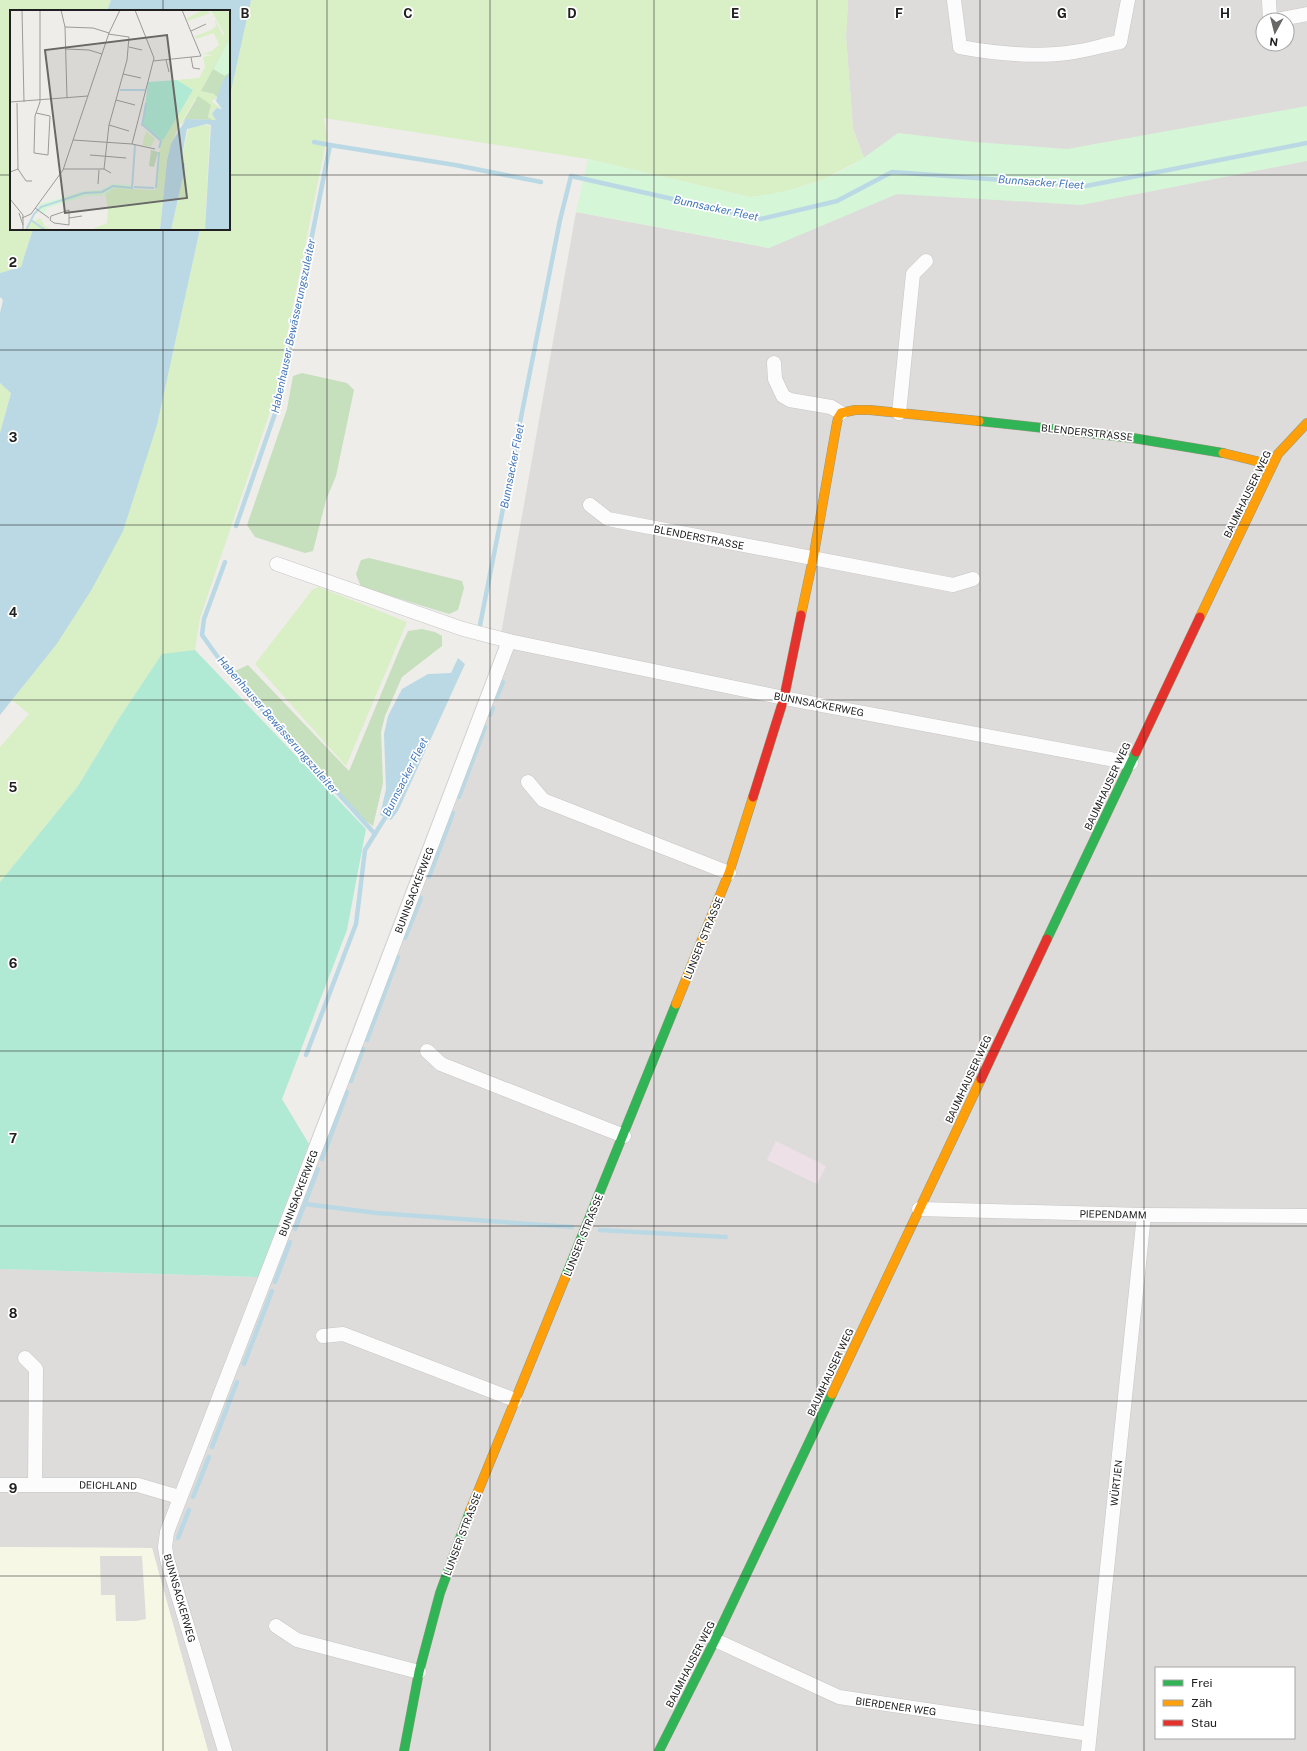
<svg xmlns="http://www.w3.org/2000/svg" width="1307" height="1751" viewBox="0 0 1307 1751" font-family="'Public Sans',sans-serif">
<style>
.residential{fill:#dedcda;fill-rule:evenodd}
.industrial{fill:#ede1e7}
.education{fill:#f7f7e5}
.religious{fill:#dddcda}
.grass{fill:#d9efc5}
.forest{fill:#c6dfbc}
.park{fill:#d5f6d7}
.pitch{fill:#b0ead5}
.water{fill:#bad9e5}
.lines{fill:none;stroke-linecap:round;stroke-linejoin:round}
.stream{stroke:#bad9e5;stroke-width:4.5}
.street-casing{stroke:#c7c6c5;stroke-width:15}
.fast-casing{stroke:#969a7f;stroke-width:10}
.slow-casing{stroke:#969a7f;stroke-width:10}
.jam-casing{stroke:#969a7f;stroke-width:10}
.street{stroke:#fdfcfc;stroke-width:14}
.fast{stroke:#30b455;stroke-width:9}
.slow{stroke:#ff9f0a;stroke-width:9}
.jam{stroke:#e5322d;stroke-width:9}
.grid{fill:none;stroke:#202020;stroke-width:1;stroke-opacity:0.55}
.labels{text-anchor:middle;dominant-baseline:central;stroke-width:3.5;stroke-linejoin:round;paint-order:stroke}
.street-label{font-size:10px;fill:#202020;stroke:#fff}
.water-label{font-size:11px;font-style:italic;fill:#4377ba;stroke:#fff}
.inset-river{fill:none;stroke:#bad9e5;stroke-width:2}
.inset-road{fill:none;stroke:#9c9b99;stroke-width:1}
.view{fill:#686866;fill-opacity:0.15;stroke:#686866;stroke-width:2}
.inset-edge{fill:none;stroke:#202020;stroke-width:2}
.grid-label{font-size:13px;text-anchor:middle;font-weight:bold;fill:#202020;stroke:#fff;stroke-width:3.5;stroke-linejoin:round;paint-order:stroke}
</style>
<rect width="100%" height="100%" fill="#efede9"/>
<path class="residential" d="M848,0H1307V1751H208L152,1548L0,1547V1269L258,1277L499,645L576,212L769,248L864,158L853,129L846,37ZM1263,20H1287V44H1263ZM1156,1668H1294V1738H1156Z"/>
<polygon class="industrial" points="776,1141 826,1166 817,1184 767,1160"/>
<polygon class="education" points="0,1547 152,1548 208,1751 0,1751"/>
<polygon class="religious" points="100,1556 142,1556 146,1619 136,1621 116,1621 115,1595 101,1595"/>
<g class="grass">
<polygon points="0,0 111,0 107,11 11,11 11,229 33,229 21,267 0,273"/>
<polygon points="251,0 848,0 846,37 853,129 864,158 824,179 777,194 750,197 588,159 324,118 327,137 274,400 200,618 195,650 162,655 118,720 78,786 0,882 0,747 29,714 12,700 56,645 157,425 200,229 229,229 229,100"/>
<polygon points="0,383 11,392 0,433"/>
<polygon points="319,587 407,622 346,766 255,664 313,589"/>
</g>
<g class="forest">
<polygon points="302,373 347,383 354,390 336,476 326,500 313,551 305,553 255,537 247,525 287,409 293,376"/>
<polygon points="369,558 462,581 464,588 458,610 449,614 361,587 356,574 361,560"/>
<polygon points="422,629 435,632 442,636 442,646 402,677 385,716 381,732 383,783 373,826 363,819 235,671 248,665 349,771 401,646 408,631"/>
</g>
<path class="park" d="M1307,106V161L1081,205L897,194L769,248L576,212L588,159L750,197C791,192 832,180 865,157C876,149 887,141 898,133L975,142L1067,149Z"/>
<polygon class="pitch" points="195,650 366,829 347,930 282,1099 309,1144 258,1277 0,1269 0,882 78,786 118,720 162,654"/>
<g class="water">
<polygon points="111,0 251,0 229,100 229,11 107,11"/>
<polygon points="33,229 200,229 157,425 123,531 92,589 56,645 0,715 0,433 11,393 0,383 0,313 3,300 0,297 0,273 21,267"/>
<polygon points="458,658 465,664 398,811 391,820 380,815 386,789 384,734 388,716 402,689 428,674 451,673"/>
</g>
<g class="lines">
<g class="stream">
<polyline points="330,145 455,165 541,182"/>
<polyline points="236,526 279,402 330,145 314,142"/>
<polyline points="225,562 204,619 202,635 230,674 375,834"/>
<polyline points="480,625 560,220 571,176 761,219 837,201 892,172 1086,186 1307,143"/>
<polyline points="497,697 503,682"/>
<polyline points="490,715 493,708"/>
<polyline points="459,797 485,727"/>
<polyline points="429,877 453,813"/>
<polyline points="405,938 421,898"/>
<polyline points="367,1040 398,957"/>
<polyline points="306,1055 356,924 365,850 388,813"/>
<polyline points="351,1081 363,1049"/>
<polyline points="322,1159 347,1092"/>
<polyline points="305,1204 377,1213 572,1227"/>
<polyline points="295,1229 318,1169"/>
<polyline points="600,1230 726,1237"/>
<polyline points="275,1282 290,1242"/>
<polyline points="244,1364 272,1291"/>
<polyline points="212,1447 237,1382"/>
<polyline points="193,1497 209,1457"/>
<polyline points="178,1538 189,1510"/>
</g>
<defs>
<g id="street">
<path d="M954,0L960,47C998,54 1036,58 1074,52C1089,50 1104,45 1120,42L1128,0"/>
<polyline points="1269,0 1270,20"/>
<polyline points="1276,20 1307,14"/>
<polyline points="774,363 775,379 783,396 790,400 831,407 841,413"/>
<polyline points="899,413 913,274 926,261"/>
<polyline points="590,505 608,519 953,585 973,579"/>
<polyline points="277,564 463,629 509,641 784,698 1131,763"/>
<polyline points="528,782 543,800 729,873"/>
<polyline points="427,1051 441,1064 624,1136"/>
<polyline points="919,1209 1144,1215 1307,1216"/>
<polyline points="323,1336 343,1334 515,1400"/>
<polyline points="25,1358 36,1369 35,1484"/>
<polyline points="0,1485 138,1485 179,1497"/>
<polyline points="276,1626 297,1640 419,1672"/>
<polyline points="715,1640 839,1697 1089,1734"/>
<polyline points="225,1751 167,1559 165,1547 167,1532 344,1075 509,641"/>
<polyline points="1088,1751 1144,1215"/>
</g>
<g id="fast">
<polyline points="979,421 1133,438 1223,453"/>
<polyline points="1047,939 1136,752"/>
<polyline points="565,1278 676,1004"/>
<polyline points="404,1751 419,1672 440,1593 470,1511"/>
<polyline points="659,1751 715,1640 832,1394"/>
</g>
<g id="slow">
<polyline points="1223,453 1272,465"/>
<polyline points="801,615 813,559 836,428 838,418 841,413 855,410 870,410 979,421"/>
<polyline points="1200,617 1278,454 1307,423"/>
<polyline points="676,1004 729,873 753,797"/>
<polyline points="832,1394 981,1079"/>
<polyline points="470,1511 565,1278"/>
</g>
<g id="jam">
<polyline points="1136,752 1200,617"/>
<polyline points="753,797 784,698 801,615"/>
<polyline points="981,1079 1047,939"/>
</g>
</defs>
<use href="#street" class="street-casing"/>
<use href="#fast" class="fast-casing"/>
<use href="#slow" class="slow-casing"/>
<use href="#jam" class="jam-casing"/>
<use href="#street" class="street"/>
<use href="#fast" class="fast"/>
<use href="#slow" class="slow"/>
<use href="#jam" class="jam"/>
</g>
<path class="grid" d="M163,0V11M327,0V1751M490,0V1751M654,0V1751M817,0V1751M980,0V1751M1144,0V1751M0,175H11M229,175H1307M163,229V1751M0,350H1307M0,525H1307M0,700H1307M0,876H1307M0,1051H1307M0,1226H1307M0,1401H1307M0,1576H1307"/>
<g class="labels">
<g class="street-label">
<text transform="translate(1087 432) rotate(6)">BLENDERSTRASSE</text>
<text transform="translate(1247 494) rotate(-64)">BAUMHAUSER WEG</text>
<text transform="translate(699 537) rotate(11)">BLENDERSTRASSE</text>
<text transform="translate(819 704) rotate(11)">BUNNSACKERWEG</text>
<text transform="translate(1107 786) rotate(-65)">BAUMHAUSER WEG</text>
<text transform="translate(414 890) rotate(-69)">BUNNSACKERWEG</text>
<text transform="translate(703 938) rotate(-68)">LUNSER STRASSE</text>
<text transform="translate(968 1079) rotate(-65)">BAUMHAUSER WEG</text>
<text transform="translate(298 1193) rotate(-69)">BUNNSACKERWEG</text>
<text transform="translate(1113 1214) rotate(1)">PIEPENDAMM</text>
<text transform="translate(583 1235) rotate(-68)">LUNSER STRASSE</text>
<text transform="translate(830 1372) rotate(-65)">BAUMHAUSER WEG</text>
<text transform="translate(1116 1483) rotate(-84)">WÜRTJEN</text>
<text transform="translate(108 1485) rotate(1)">DEICHLAND</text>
<text transform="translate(462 1534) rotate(-69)">LUNSER STRASSE</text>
<text transform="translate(180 1598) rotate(74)">BUNNSACKERWEG</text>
<text transform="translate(690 1664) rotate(-63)">BAUMHAUSER WEG</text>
<text transform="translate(896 1706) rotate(8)">BIERDENER WEG</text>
</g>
<g class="water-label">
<text transform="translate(1041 182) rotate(4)">Bunnsacker Fleet</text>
<text transform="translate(716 208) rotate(12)">Bunnsacker Fleet</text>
<text transform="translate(293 326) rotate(-78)">Habenhauser Bewässerungszuleiter</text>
<text transform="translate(512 466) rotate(-79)">Bunnsacker Fleet</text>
<text transform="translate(278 725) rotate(49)">Habenhauser Bewässerungszuleiter</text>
<text transform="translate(405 777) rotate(-63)">Bunnsacker Fleet</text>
</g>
</g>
<g transform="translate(10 10)">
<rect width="220" height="220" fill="#efede9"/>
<path d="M193,0L201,3L178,11L177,8ZM201,0H215L220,4V28L191,81L206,85V90L203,89L202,92L211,98H205L202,104L206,110L202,111L198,106L201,99L193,90L185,89L166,122L157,150L150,220H80L97,213L98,200L95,183L98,181L105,178L145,180L151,130L154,129L183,80L167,70L189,68L195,57L193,47L203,45L192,44L202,41L209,35L207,29L213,26L206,29L204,23L186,29L185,26L201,20L206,16L205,9L213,26L214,23ZM200,115L195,219L161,220L174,162L175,155L171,152L178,120L182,116ZM136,121L145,129L141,137L132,135ZM30,208L35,216L42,220H16L21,210L23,212Z" fill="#d9efc5"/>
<path d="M220,28V65L213,70L210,83L206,90L207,87L204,84L191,81ZM188,86L201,95L198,107L202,110L176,109L171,115ZM141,140L148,142L144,157L139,156Z" fill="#c6dfbc"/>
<path d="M220,28V62L215,66L203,59ZM102,174L121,175L120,180L105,178L92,186H76L37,198L34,204L27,198L30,194L74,181L91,180Z" fill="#d5f6d7"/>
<path d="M167,70L183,80L154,129L151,130L133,115L138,72Z" fill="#b0ead5"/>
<path d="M219,64L220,220H195L201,115L197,114L177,119L171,151L175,154L174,162L161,220H150L157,150L161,134L176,109L206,110L202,104L206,98L212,99L206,91L213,70Z" fill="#bad9e5"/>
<path class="inset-river" d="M110,80H135M133,115L151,131L149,138M132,116L136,93M124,177L144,178M146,178L149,142M21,210L35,220M16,220L24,204L31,197L74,183L92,182L103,176L122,178L125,135"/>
<path class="inset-road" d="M12,0L14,92M30,0H43M51,0L55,17L57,88M55,17L83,18L99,23M181,21L196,14M119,37L132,40M56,39L79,40L92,44M181,47L183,58L190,59M156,50L159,62M143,51L191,46L172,0M113,64L131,68M106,90L125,95M0,92L78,86M26,103L40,106L38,145L24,143L25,106L30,92V0M99,115L119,121M63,130L122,134L145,139M122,134L144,48L125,0M80,145L116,148M8,159L16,171H22M53,159H94L101,163M94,159L99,115L117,50L119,27L98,24M0,162L8,159L7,93M88,174L89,160M0,189L13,205V220M25,198L39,208M59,200V215L44,213L40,210L41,206ZM9,203L13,215M12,208L21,204L53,160L99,23L110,0M59,208L72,206"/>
<path class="view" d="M157,25L177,188L55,203L35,40Z"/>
<rect width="220" height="220" class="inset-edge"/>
</g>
<g class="grid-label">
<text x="245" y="18">B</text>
<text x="408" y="18">C</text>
<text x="572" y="18">D</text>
<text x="735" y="18">E</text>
<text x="899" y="18">F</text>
<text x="1062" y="18">G</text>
<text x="1225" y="18">H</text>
<text x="13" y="267">2</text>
<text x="13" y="442">3</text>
<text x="13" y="617">4</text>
<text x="13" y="792">5</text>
<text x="13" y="968">6</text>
<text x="13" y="1143">7</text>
<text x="13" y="1318">8</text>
<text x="13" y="1493">9</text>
</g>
<rect x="1155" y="1667" width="140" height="72" fill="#ffffff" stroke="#a6a6a6"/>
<rect x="1163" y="1680" width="20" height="6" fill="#30b455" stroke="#a6a6a6"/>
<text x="1191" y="1687" font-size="12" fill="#202020">Frei</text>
<rect x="1163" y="1700" width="20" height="6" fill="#ff9f0a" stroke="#a6a6a6"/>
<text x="1191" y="1707" font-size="12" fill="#202020">Zäh</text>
<rect x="1163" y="1720" width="20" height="6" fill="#e5322d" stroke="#a6a6a6"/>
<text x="1191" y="1727" font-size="12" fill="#202020">Stau</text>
<g transform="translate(1275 32) rotate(187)"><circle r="19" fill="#ffffff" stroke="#a6a6a6"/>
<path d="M0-3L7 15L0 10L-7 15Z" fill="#686866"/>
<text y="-6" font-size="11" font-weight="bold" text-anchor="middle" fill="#202020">N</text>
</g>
</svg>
